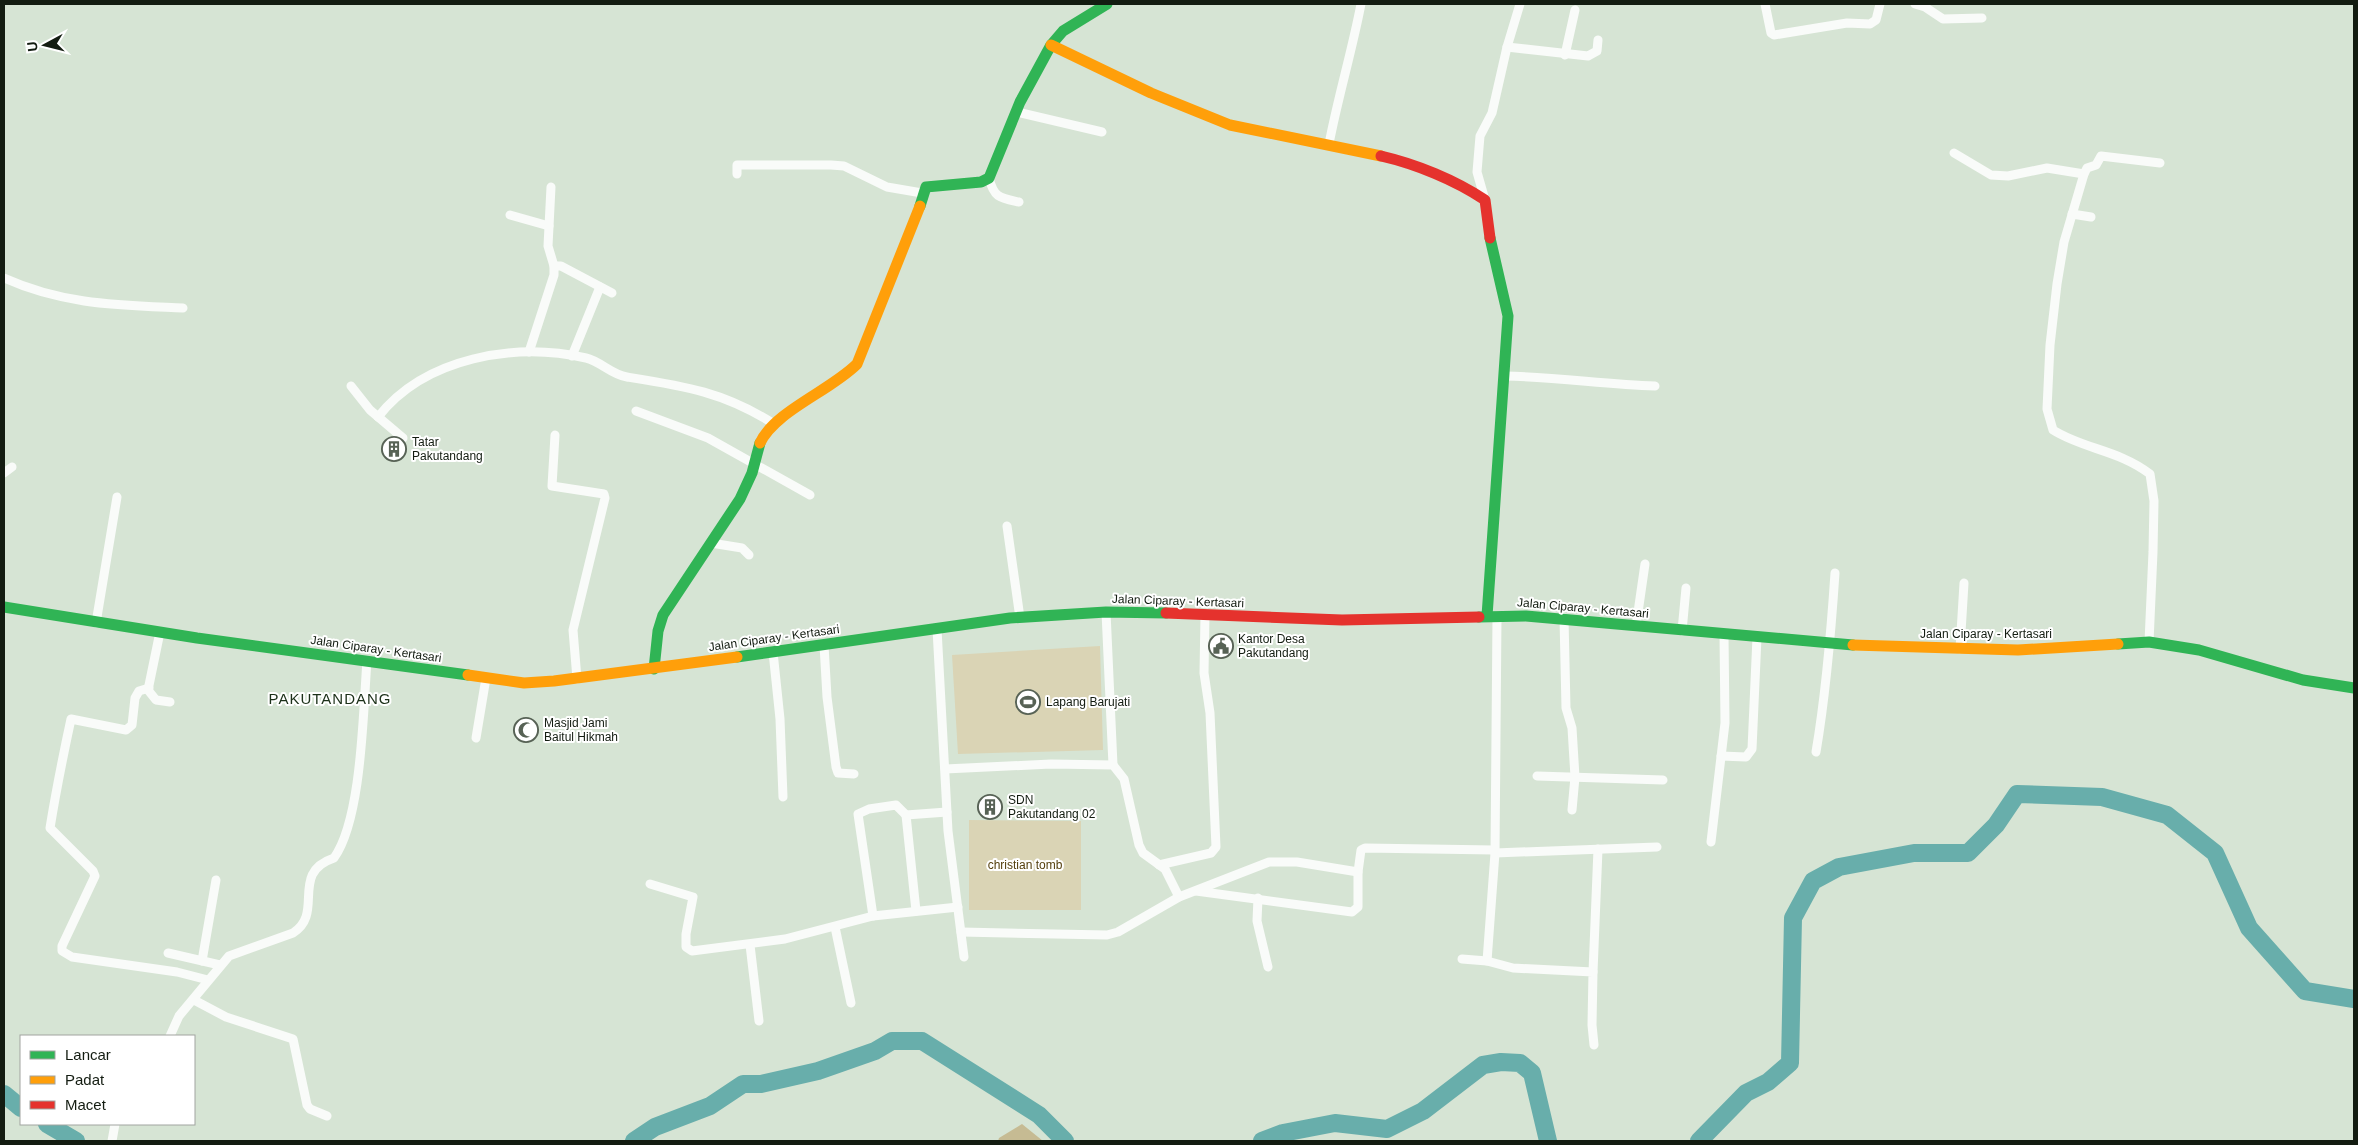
<svg xmlns="http://www.w3.org/2000/svg" width="2358" height="1145" viewBox="0 0 2358 1145" font-family="Arial,sans-serif">
<style>
.green{fill:#dad4b5}
.forest{fill:#c6bb93}
.lines{fill:none;stroke-linecap:round;stroke-linejoin:round}
.river{stroke:#68aeab;stroke-width:18}
.street{stroke:#f9fbf9;stroke-width:9}
.fast{stroke:#30b455;stroke-width:11}
.slow{stroke:#ff9f0a;stroke-width:11}
.jam{stroke:#e5322d;stroke-width:11}
.labels{text-anchor:middle;dominant-baseline:central;stroke-width:4;stroke-linejoin:round;paint-order:stroke}
.poi-label{font-size:12px;fill:#131c11;stroke:#fff;text-anchor:start}
.street-label{font-size:12px;fill:#131c11;stroke:#fff}
.park-label{font-size:12px;fill:#55400f;stroke:#fff}
.quarter-label{font-size:15px;letter-spacing:1px;fill:#1c3019;stroke:#fff}
</style>
<rect width="100%" height="100%" fill="#d6e4d4"/>
<g class="green">
<polygon points="1100,646 1103,750 958,754 952,655"/>
<polygon points="969,820 1081,821 1081,910 969,910"/>
</g>
<polygon class="forest" points="1022,1124 1043,1141 998,1141 999,1138"/>
<g class="lines">
<g class="river">
<polyline points="4,1094 21,1108"/>
<polyline points="47,1124 76,1141"/>
<polyline points="634,1141 655,1127 710,1106 743,1084 761,1084 818,1071 875,1051 892,1041 922,1041 1039,1115 1065,1141"/>
<polyline points="1262,1141 1283,1133 1335,1123 1387,1129 1423,1111 1483,1065 1501,1062 1520,1063 1532,1073 1548,1141"/>
<polyline points="1699,1141 1746,1093 1768,1082 1790,1063 1793,918 1813,881 1839,867 1914,853 1968,853 1996,825 2017,794 2102,797 2167,815 2215,853 2249,928 2305,991 2354,999"/>
</g>
<g class="street">
<polyline points="1765,4 1771,33 1774,35 1847,23 1870,24 1876,20 1880,4"/>
<polyline points="1915,4 1925,7 1943,19 1982,18"/>
<polyline points="1507,47 1588,56 1597,51 1598,40"/>
<polyline points="1565,55 1575,10"/>
<polyline points="1017,112 1102,132"/>
<path d="M1329,144C1338,97 1352,51 1361,4"/>
<polyline points="1954,153 1991,175 2008,176 2047,168 2084,174"/>
<polyline points="737,174 737,165 831,165 844,166 887,187 922,193"/>
<path d="M989,178C994,198 1000,198 1019,202"/>
<polyline points="1485,200 1477,172 1480,136 1492,113 1507,47 1520,4"/>
<polyline points="2072,214 2091,217"/>
<polyline points="510,215 549,226"/>
<polyline points="554,266 561,266 612,293"/>
<path d="M4,278C64,305 119,305 183,308"/>
<polyline points="529,352 554,275 554,266 548,246 551,187"/>
<polyline points="572,356 600,287"/>
<path d="M1505,376C1555,377 1604,384 1655,386"/>
<polyline points="351,386 370,410 403,438"/>
<polyline points="636,411 708,438 810,495"/>
<path d="M378,417C425,357 515,342 586,358C600,361 612,375 627,377C684,386 724,392 774,424"/>
<polyline points="555,435 552,486 604,494 605,498 573,630 577,679"/>
<polyline points="4,473 12,467"/>
<polyline points="1007,526 1020,618"/>
<polyline points="711,543 742,548 749,555"/>
<polyline points="1106,612 1113,765"/>
<polyline points="1564,618 1566,708 1572,728 1575,777 1572,810"/>
<polyline points="96,623 117,497"/>
<polyline points="1636,626 1645,564"/>
<polyline points="937,629 948,831 964,957"/>
<polyline points="1682,631 1686,588"/>
<polyline points="160,632 148,690 156,700 170,702"/>
<path d="M2149,642L2153,552L2154,501L2150,474C2119,450 2083,449 2053,430L2047,409L2050,345L2057,284L2064,242L2084,174L2087,168L2096,165L2101,156L2160,163"/>
<polyline points="824,645 827,697 836,767 838,773 854,774"/>
<polyline points="1960,649 1964,583"/>
<polyline points="773,652 780,719 783,797"/>
<path d="M149,688L139,691L135,698L132,725L126,730L71,719C63,756 56,791 50,828L93,871L95,876L62,946V951L72,957L177,972L208,980"/>
<polyline points="476,738 486,678"/>
<path d="M1816,752C1826,693 1831,633 1835,573"/>
<polyline points="1721,756 1746,757 1752,749 1757,637"/>
<polyline points="945,769 1051,764 1113,765 1124,779 1139,845 1143,853 1165,869 1179,897"/>
<polyline points="1537,776 1663,780"/>
<polyline points="1711,842 1725,723 1724,635"/>
<polyline points="1495,853 1657,847"/>
<polyline points="1159,865 1211,853 1216,847 1210,713 1204,673 1205,615"/>
<polyline points="650,884 693,897 686,934 686,947 692,951 785,939 873,916 958,907"/>
<polyline points="1196,891 1352,912 1358,907 1358,872 1361,850 1365,848 1494,850"/>
<polyline points="1258,898 1257,921 1268,967"/>
<polyline points="916,911 906,815 947,812"/>
<polyline points="873,916 858,814 869,809 896,805 906,815"/>
<polyline points="835,927 851,1003"/>
<polyline points="961,932 1107,935 1118,932 1179,897 1269,862 1297,862 1358,872"/>
<polyline points="750,945 759,1021"/>
<polyline points="168,953 220,965"/>
<polyline points="1462,959 1487,961 1513,968 1593,972 1592,1025 1594,1045"/>
<polyline points="202,961 216,880"/>
<polyline points="1487,961 1495,853 1497,616"/>
<polyline points="1593,972 1598,849"/>
<polyline points="194,1000 226,1017 293,1039 307,1105 310,1109 327,1116"/>
<path d="M170,1036L179,1016L229,956L293,933C325,913 289,873 334,858C362,819 363,711 367,661"/>
<polyline points="112,1141 115,1124"/>
</g>
<g class="fast">
<polyline points="920,206 926,187 981,182 989,178 1020,102 1051,45 1063,31 1107,4"/>
<polyline points="4,607 197,638 468,675"/>
<polyline points="1487,616 1508,316 1490,238"/>
<polyline points="1479,617 1526,616 1853,645"/>
<polyline points="2118,644 2149,642 2199,650 2303,680 2354,688"/>
<polyline points="737,657 1010,618 1106,612 1166,613"/>
<polyline points="654,669 658,631 663,615 740,499 752,473 760,443"/>
</g>
<g class="slow">
<polyline points="1051,45 1151,93 1230,125 1381,156"/>
<path d="M760,443C775,411 830,391 857,364L920,206"/>
<polyline points="1853,645 2018,650 2118,644"/>
<polyline points="468,675 524,683 554,681 737,657"/>
</g>
<g class="jam">
<path d="M1381,156C1416,164 1455,180 1485,200L1490,238"/>
<polyline points="1166,613 1342,620 1479,617"/>
</g>
</g>
<defs>
<symbol id="building-ring" viewBox="-11 -11 22 22"><circle r="9.5" fill="#fff" stroke="#576255" stroke-width="1.5"/><path d="M-4-6H4V6H1V3H-1V6H-4ZM-2.5-4.3h1.7v1.8h-1.7ZM.8-4.3h1.7v1.8H.8ZM-2.5-1h1.7V.8h-1.7ZM.8-1h1.7V.8H.8Z" fill="#576255"/></symbol>
<symbol id="civic-ring" viewBox="-11 -11 22 22"><circle r="9.5" fill="#fff" stroke="#576255" stroke-width="1.5"/><path d="M-.6-6.5H3V-4.5H.6V-3L4-1V1h2V6H-6V1h2V-1L-.6-3ZM-1.2 2.5V6h2.4V2.5Z" fill="#576255"/></symbol>
<symbol id="stadium-ring" viewBox="-11 -11 22 22"><circle r="9.5" fill="#fff" stroke="#576255" stroke-width="1.5"/><path d="M0-5a6.5 5 0 1 0 0 10a6.5 5 0 1 0 0-10ZM-3.5-1.8h7v3.6h-7Z" fill="#576255"/></symbol>
<symbol id="mosque-ring" viewBox="-11 -11 22 22"><circle r="9.5" fill="#fff" stroke="#576255" stroke-width="1.5"/><path d="M3.5-4.9A6 6 0 1 0 3.5 4.9A5 5 0 1 1 3.5-4.9Z" fill="#576255"/></symbol>
</defs>
<g fill-rule="evenodd">
<use href="#building-ring" x="380" y="435" width="28" height="28"/>
<use href="#civic-ring" x="1207" y="632" width="28" height="28"/>
<use href="#stadium-ring" x="1014" y="688" width="28" height="28"/>
<use href="#mosque-ring" x="512" y="716" width="28" height="28"/>
<use href="#building-ring" x="976" y="793" width="28" height="28"/>
</g>
<g class="labels">
<g class="poi-label">
<text x="412" y="442">Tatar<tspan x="412" dy="14">Pakutandang</tspan></text>
<text x="1238" y="639">Kantor Desa<tspan x="1238" dy="14">Pakutandang</tspan></text>
<text x="1046" y="702">Lapang Barujati</text>
<text x="544" y="723">Masjid Jami<tspan x="544" dy="14">Baitul Hikmah</tspan></text>
<text x="1008" y="800">SDN<tspan x="1008" dy="14">Pakutandang 02</tspan></text>
</g>
<g class="street-label">
<text transform="translate(1178 601) rotate(2)">Jalan Ciparay - Kertasari</text>
<text transform="translate(1583 608) rotate(5)">Jalan Ciparay - Kertasari</text>
<text x="1986" y="634">Jalan Ciparay - Kertasari</text>
<text transform="translate(774 638) rotate(-8)">Jalan Ciparay - Kertasari</text>
<text transform="translate(376 649) rotate(8)">Jalan Ciparay - Kertasari</text>
</g>
<g class="park-label">
<text x="1025" y="865">christian tomb</text>
</g>
<g class="quarter-label">
<text x="330" y="698">PAKUTANDANG</text>
</g>
</g>
<rect width="2358" height="1145" fill="none" stroke="#131c11" stroke-width="10"/>
<rect x="20" y="1035" width="175" height="90" fill="#ffffff" stroke="#a1a4a0"/>
<rect x="30" y="1051" width="25" height="8" fill="#30b455" stroke="#a1a4a0"/>
<text x="65" y="1060" font-size="15" fill="#131c11">Lancar</text>
<rect x="30" y="1076" width="25" height="8" fill="#ff9f0a" stroke="#a1a4a0"/>
<text x="65" y="1085" font-size="15" fill="#131c11">Padat</text>
<rect x="30" y="1101" width="25" height="8" fill="#e5322d" stroke="#a1a4a0"/>
<text x="65" y="1110" font-size="15" fill="#131c11">Macet</text>
<g transform="translate(45 45) rotate(263)" stroke="#ffffff" stroke-width="4" paint-order="stroke">
<path d="M0-4L9 19L0 12L-9 19Z" fill="#131c11"/>
<text y="-8" font-size="14" font-weight="bold" text-anchor="middle" fill="#131c11">U</text>
</g>
</svg>
